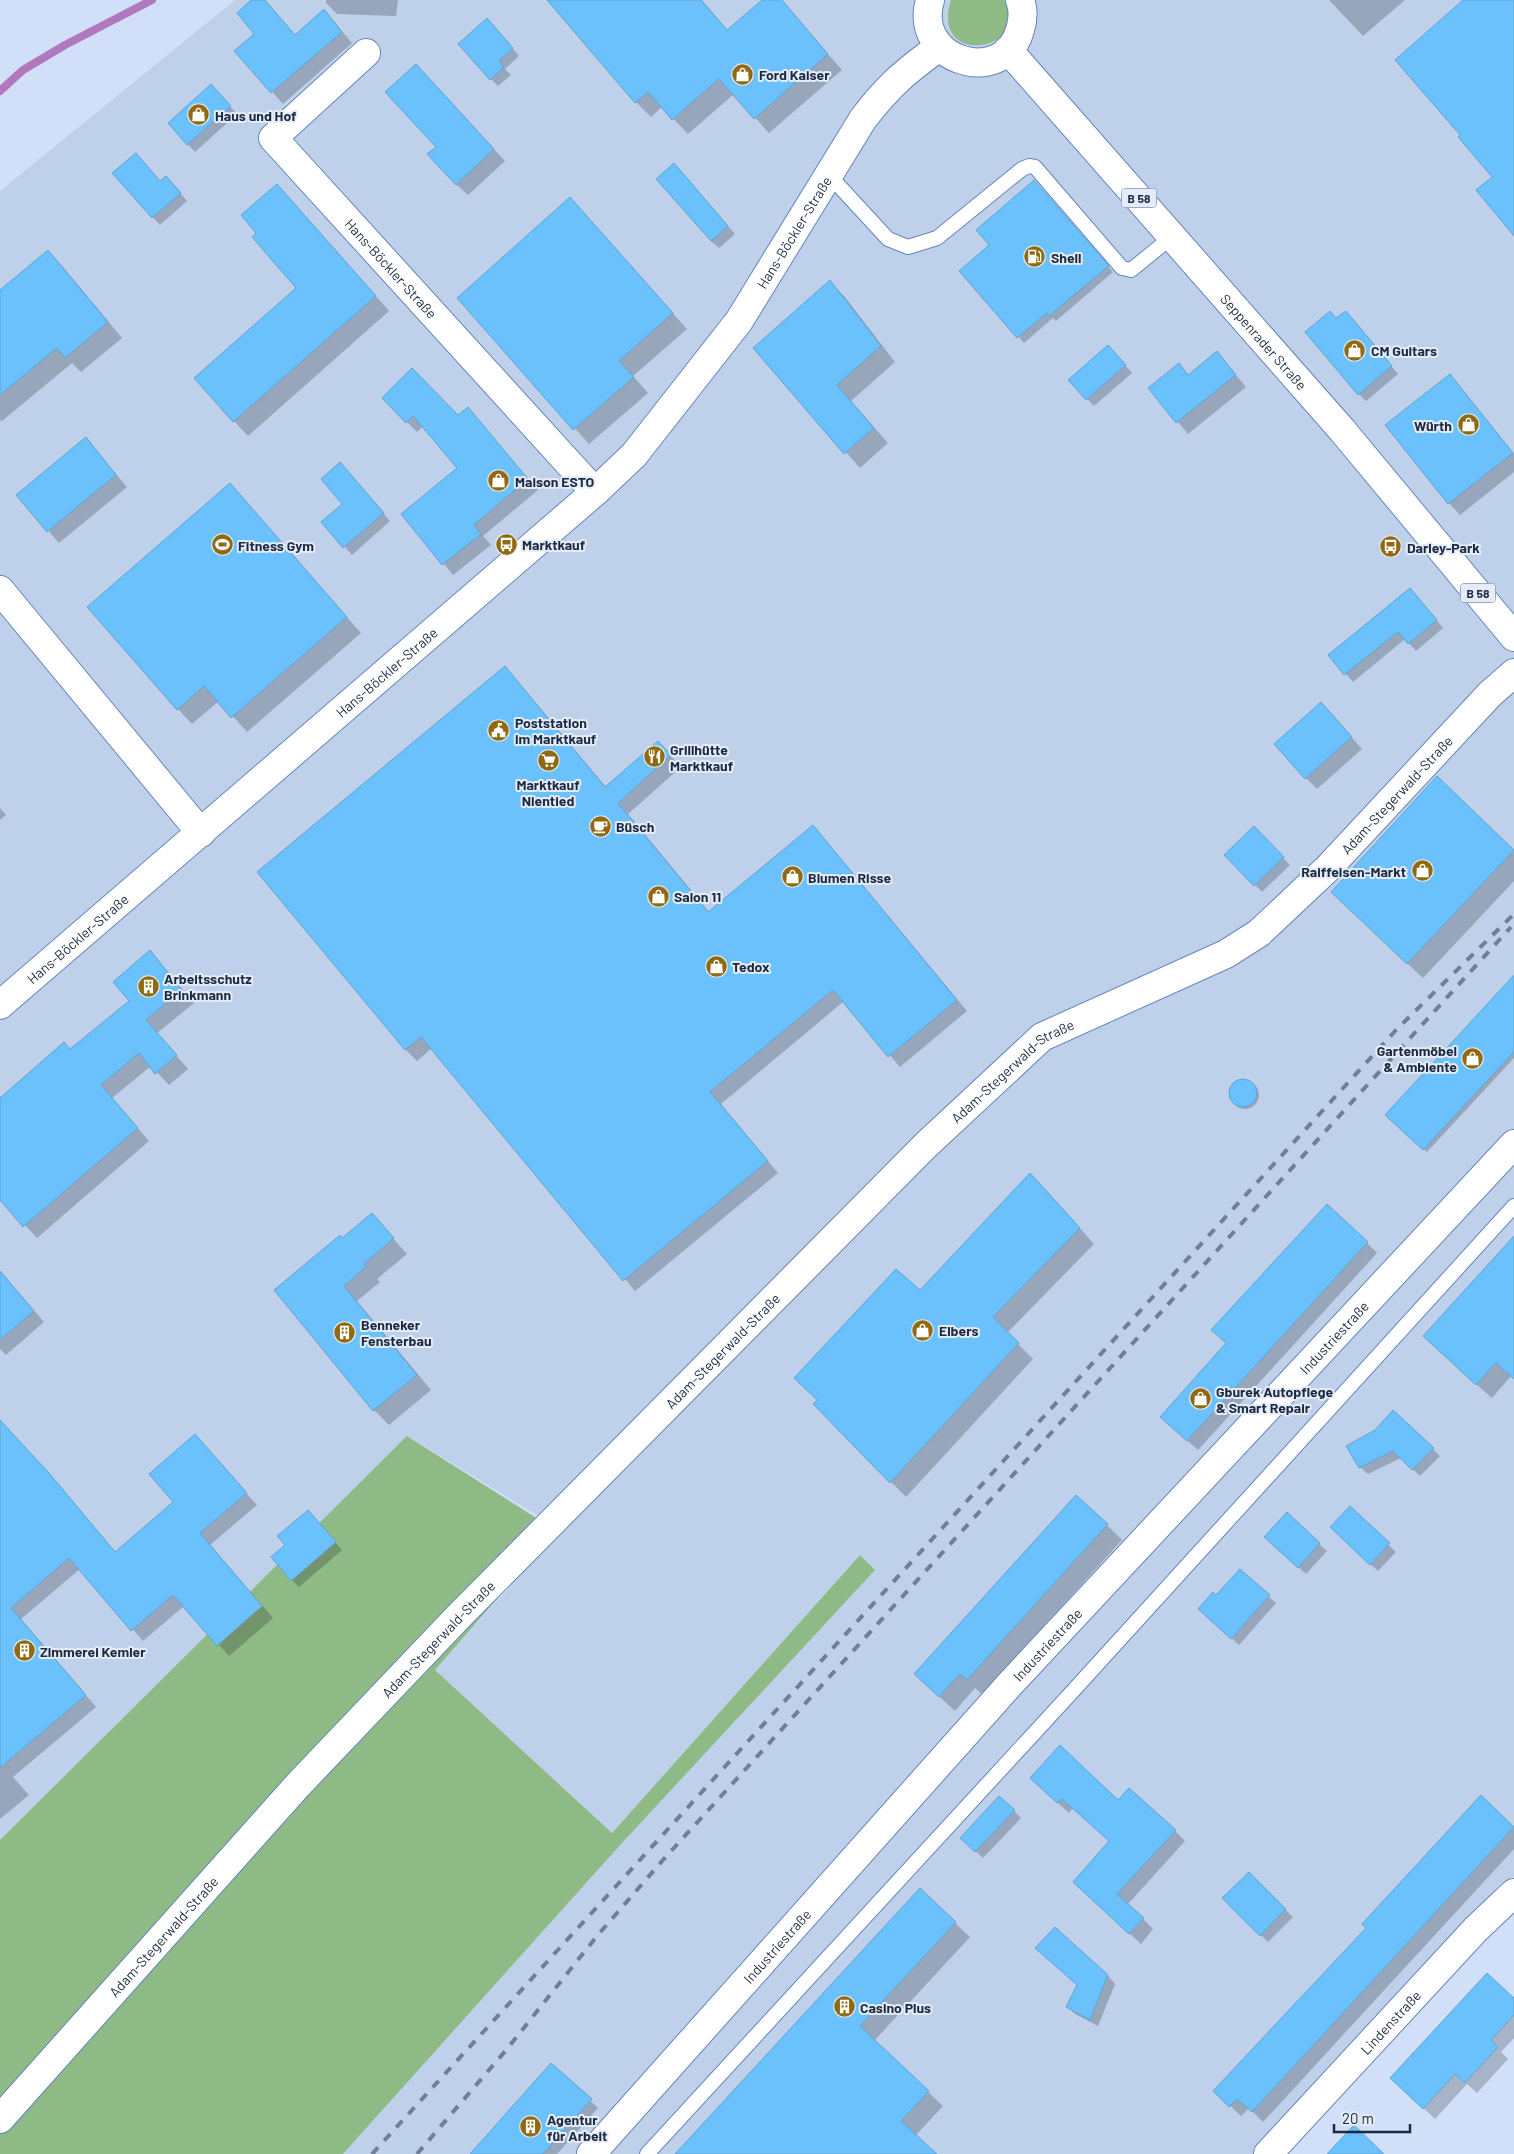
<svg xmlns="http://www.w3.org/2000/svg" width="1514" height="2154" viewBox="0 0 1514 2154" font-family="Barlow,sans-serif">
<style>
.built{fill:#bfd0eb}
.green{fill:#8eba85}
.shadow{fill:#0003}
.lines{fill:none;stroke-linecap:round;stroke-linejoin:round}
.stream{stroke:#b278be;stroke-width:8}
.building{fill:#6ac1fc;stroke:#62a3cf}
.service-casing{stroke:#6486be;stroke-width:16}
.minor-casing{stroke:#6486be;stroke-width:30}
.tertiary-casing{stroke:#6486be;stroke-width:30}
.primary-casing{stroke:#6486be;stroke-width:30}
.service{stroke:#fff;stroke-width:14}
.minor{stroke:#fff;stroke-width:28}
.tertiary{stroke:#fff;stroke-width:28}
.primary{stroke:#fff;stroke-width:28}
.rail{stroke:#707f96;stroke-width:4;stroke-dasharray:9 9;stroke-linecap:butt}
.labels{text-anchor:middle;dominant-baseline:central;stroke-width:4;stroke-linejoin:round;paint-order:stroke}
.shield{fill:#e5ecf9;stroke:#586478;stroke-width:1}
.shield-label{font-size:12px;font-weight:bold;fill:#1c2a41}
.poi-label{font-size:14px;font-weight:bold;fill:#1c2a41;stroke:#e5ecf9;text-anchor:start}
.street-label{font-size:14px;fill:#1c2a41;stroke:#e5ecf9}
</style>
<rect width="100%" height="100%" fill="#d1e0f8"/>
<polygon class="built" points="235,0 1514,0 1514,1877 1501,1883 1259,2154 343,2154 622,1843 875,1570 860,1555 612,1833 435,1670 561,1530 408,1436 0,1840 0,191"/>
<g class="green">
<path d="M951,0H1004C1035,51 929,69 951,0Z"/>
<polygon points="407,1436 557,1531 435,1670 612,1833 860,1555 875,1570 622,1843 343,2154 0,2154 0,1840"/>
</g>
<g class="shadow">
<polygon points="253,0 264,0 296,36 324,10 352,43 283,104 236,51 256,34"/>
<polygon points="326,0 398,0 396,16 337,14 326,3"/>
<polygon points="566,0 702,0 728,31 763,0 781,0 842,70 769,133 734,94 688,134 662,107 651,117 636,102"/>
<polygon points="1329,0 1405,0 1363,36"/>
<polygon points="494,27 519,56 505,69 511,75 498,86 491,79"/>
<polygon points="427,76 505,161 468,195 456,184 437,147"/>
<polygon points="218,93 237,114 195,152 169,124"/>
<polygon points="681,172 735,234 719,248 711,241"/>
<polygon points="114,174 173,185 187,201 160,225"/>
<polygon points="1040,187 1113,272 1056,321 1053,318 1024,343 961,271 991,246"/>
<polygon points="570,199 687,329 633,376 648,393 589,444 458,298"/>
<polygon points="291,200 389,311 248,436 234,421 298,288 258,233"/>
<polygon points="48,252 63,267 122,338 81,372 72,363 2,421 0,420 0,292"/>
<polygon points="830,282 845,297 895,362 851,401 888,443 860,468 754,348"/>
<polygon points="1352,319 1398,374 1366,401 1359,394 1337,320"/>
<polygon points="1217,353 1246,387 1188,434 1150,388 1179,365 1189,375"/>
<polygon points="1115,354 1132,373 1094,406 1070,380"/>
<polygon points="1450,376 1514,454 1514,472 1460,515 1449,503 1387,425"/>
<polygon points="383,398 458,417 468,409 538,490 483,536 491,545 453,575 403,514 459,469 423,426 417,432"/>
<polygon points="86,439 127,487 59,543 18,495"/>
<polygon points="347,471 390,521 352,555 323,522 344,504"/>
<polygon points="230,485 361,633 247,732 219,701 192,724 178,709"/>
<polygon points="1418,597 1443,628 1416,651 1405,639 1353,682 1330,655"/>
<polygon points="505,668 606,787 669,754 681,767 628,814 709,912 813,826 967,1011 900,1067 843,1002 721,1104 778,1173 635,1291 432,1048 417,1061 406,1050 259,872"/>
<polygon points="1332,715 1362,749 1317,789 1306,778"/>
<polygon points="1437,778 1514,852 1514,881 1423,978 1347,907"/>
<polygon points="0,808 6,815 0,820"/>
<polygon points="1254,828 1290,865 1262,892 1226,855"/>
<polygon points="150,951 194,1003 157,1033 188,1069 169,1085 151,1066 112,1098 149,1141 37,1238 0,1198 0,1096 2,1098 70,1050 131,1001"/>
<polygon points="1514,977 1514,1058 1427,1152 1387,1115"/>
<circle cx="1245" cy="1095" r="14"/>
<polygon points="1045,1189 1094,1244 1007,1333 1033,1359 906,1497 814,1404 920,1292"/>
<polygon points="372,1215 407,1254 377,1279 380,1282 357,1301 431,1390 389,1425 374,1410 276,1290 343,1240"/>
<polygon points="1514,1237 1514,1379 1511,1376 1492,1398 1439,1351"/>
<polygon points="1367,1243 1377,1253 1198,1450 1172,1427 1227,1344"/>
<polygon points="0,1271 44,1322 6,1355 0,1349"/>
<polygon points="0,1420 60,1486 116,1553 175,1502 195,1436 257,1505 210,1545 273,1618 229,1656 184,1606 143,1641 80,1569 21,1619 96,1707 13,1777 29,1795 0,1819"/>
<polygon points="1348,1446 1433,1449 1440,1456 1420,1476 1401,1458 1368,1474 1360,1467"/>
<polygon points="1350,1508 1396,1552 1378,1571 1339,1535"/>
<polygon points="315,1519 342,1550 299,1587 292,1580"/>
<polygon points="1107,1525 1122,1540 982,1694 975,1688 955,1711 931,1689"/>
<polygon points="1273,1544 1319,1544 1327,1551 1306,1574"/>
<polygon points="1240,1571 1276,1603 1239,1645 1207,1616"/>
<polygon points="1042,1789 1118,1801 1175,1831 1185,1841 1128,1904 1153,1929 1141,1944 1085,1892 1111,1842 1073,1808 1069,1813"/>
<polygon points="1481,1797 1514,1829 1514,1849 1263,2122 1249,2108 1241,2116 1215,2091 1368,1928"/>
<polygon points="1014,1811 1021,1818 983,1858 969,1845"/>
<polygon points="1249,1874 1293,1917 1268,1942 1224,1898"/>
<polygon points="920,1890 970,1937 874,2041 943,2106 915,2136 935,2154 676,2154"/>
<polygon points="1108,1976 1115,1984 1098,2026 1075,2014 1068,2007 1078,1986"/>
<polygon points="1514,1999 1514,2038 1501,2052 1508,2059 1477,2093 1467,2084 1435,2119 1403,2089"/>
<polygon points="551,2065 598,2108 557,2154 472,2154"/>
</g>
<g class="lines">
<polyline class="stream" points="0,91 23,70 65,45 152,0"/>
</g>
<g class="building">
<polygon points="251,0 265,0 295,35 324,9 342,32 271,93 234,51 254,34 237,13"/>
<polygon points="547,0 701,0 727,30 762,0 782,0 828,54 754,119 719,79 672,120 648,92 635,103"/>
<polygon points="1463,0 1514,0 1514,236 1476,190 1492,177 1458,137 1460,135 1395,60"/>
<polygon points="487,18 513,48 499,61 504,67 490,80 458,44"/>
<polygon points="416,64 494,149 456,185 427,154 436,147 385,92"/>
<polygon points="211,84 231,106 187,145 168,123"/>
<polygon points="136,153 160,181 166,176 181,193 152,218 112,173"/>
<polygon points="674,163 728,226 711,241 656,179"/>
<polygon points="1034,180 1109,266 1049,316 1047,313 1017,338 959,271 989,245 976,230"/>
<polygon points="277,184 376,296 233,422 194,378 296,288 252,237 256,233 241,215"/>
<polygon points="570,197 673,313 619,361 634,377 573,430 457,298"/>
<polygon points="48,250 108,322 65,358 57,348 0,395 0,290"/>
<polygon points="830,280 881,346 837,385 874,428 844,454 753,348"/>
<polygon points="1330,311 1336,318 1346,311 1392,366 1358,395 1305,332"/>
<polygon points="1108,345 1126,365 1086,400 1068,380"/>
<polygon points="1217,351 1236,375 1176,423 1148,388 1179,363 1188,375"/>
<polygon points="412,368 458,415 468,407 528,479 474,525 481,534 442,565 401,514 457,468 413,416 406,423 382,398"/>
<polygon points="1450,374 1513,453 1448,504 1385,425"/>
<polygon points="86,437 116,475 47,532 16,495"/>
<polygon points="340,462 384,513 343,548 321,522 342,504 321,479"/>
<polygon points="230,483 347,617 231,718 204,686 177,710 87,607"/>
<polygon points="1410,588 1437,620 1408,644 1398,632 1344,675 1328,655"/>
<polygon points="505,666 605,787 658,741 671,755 618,803 708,912 813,825 957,1000 888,1057 833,990 710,1092 768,1161 623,1281 421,1037 405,1050 257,872"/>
<polygon points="1321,702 1352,737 1305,779 1274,744"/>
<polygon points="1437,776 1514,850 1407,964 1331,892"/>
<polygon points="1254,826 1284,857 1254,886 1224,855"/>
<polygon points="150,950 182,990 146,1020 177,1055 155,1074 139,1053 101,1085 138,1128 23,1227 0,1200 0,1098 64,1042 70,1049 129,1001 113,982"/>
<polygon points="1514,975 1514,1052 1423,1150 1385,1115"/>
<circle cx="1243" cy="1093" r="14"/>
<polygon points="1030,1173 1080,1228 993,1317 1019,1343 890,1483 813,1404 817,1400 794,1378 896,1269 920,1290"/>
<polygon points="1327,1204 1368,1242 1187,1441 1160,1417 1226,1343 1211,1330"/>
<polygon points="372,1213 394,1238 364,1264 366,1267 344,1286 417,1375 373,1411 274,1290 340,1235 342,1238"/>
<polygon points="1514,1236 1514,1379 1496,1363 1476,1385 1423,1336"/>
<polygon points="0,1271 34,1311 0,1340"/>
<polygon points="1393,1410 1434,1448 1412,1470 1393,1451 1359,1468 1346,1446 1375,1430"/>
<polygon points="0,1420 49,1473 115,1552 173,1502 149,1474 195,1434 247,1493 200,1533 262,1606 217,1646 173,1595 131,1631 69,1558 11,1608 86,1695 0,1768"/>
<polygon points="1076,1495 1108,1524 967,1680 960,1674 939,1697 914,1674"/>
<polygon points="1350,1506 1390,1543 1370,1565 1330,1527"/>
<polygon points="308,1510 336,1542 291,1581 271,1557 285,1545 277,1536"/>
<polygon points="1287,1512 1320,1543 1298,1568 1264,1537"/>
<polygon points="1240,1569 1270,1595 1231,1639 1198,1609 1213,1592 1216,1595"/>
<polygon points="1060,1745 1118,1800 1129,1788 1176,1830 1117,1894 1144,1918 1129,1934 1073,1882 1109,1841 1062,1799 1057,1803 1030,1778"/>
<polygon points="1481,1795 1514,1827 1252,2112 1237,2099 1229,2107 1213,2091 1366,1928 1362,1924"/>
<polygon points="999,1796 1015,1810 975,1852 960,1838"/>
<polygon points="1249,1872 1286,1909 1260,1936 1222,1898"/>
<polygon points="920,1888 956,1922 860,2026 929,2091 901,2121 937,2154 675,2154"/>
<polygon points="1055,1927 1108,1975 1090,2020 1066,2007 1077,1985 1035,1948"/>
<polygon points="1487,1973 1514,1998 1514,2015 1491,2040 1498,2047 1465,2083 1455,2074 1423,2109 1390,2078"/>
<polygon points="551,2063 592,2099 543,2154 470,2154"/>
<polygon points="1354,2125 1384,2154 1327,2154"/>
</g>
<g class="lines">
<defs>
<g id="service">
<polyline points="829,175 888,239 908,247 937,238 1022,169 1029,166 1035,167 1122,268 1131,270 1173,236"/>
<polyline points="647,2154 1072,1692 1514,1206"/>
</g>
<g id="minor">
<path id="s1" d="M366,53L273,138L595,492"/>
<polyline points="0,590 201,833"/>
<path id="s2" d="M0,1005L595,492L634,455L739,321L863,119C888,86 906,71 939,47"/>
<path id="s3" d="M0,2119L298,1785L459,1616L926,1145L1042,1037L1226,954L1259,933L1328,868L1490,694L1514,673"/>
<path id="s4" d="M1268,2154L1476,1929L1514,1893"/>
</g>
<g id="tertiary">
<path id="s5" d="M591,2154L1010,1684L1514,1144"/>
</g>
<g id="primary">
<path d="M930,0C912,62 1004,88 1020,30C1023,20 1024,10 1020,0"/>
<path id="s6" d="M1008,50L1342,430L1514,637"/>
</g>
</defs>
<use href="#service" class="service-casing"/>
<use href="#minor" class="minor-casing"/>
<use href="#tertiary" class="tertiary-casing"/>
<use href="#primary" class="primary-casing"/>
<use href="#service" class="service"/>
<use href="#minor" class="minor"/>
<use href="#tertiary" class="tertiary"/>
<use href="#primary" class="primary"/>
<g class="rail">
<polyline points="372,2154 1396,1030 1514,914"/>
<polyline points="417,2154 507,2049 597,1936 663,1860 1511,927"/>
</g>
</g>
<defs>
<symbol id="shop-disc" viewBox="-11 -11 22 22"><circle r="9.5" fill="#916911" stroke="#e5ecf9"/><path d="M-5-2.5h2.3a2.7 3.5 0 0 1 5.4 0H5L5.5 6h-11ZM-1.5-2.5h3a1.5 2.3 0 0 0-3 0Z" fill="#fff"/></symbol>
<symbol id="fuel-disc" viewBox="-11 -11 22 22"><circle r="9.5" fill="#916911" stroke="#e5ecf9"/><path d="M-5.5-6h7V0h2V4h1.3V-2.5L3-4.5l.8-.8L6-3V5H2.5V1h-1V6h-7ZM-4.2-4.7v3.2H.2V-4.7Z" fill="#fff"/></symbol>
<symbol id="bus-disc" viewBox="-11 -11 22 22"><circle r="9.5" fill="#916911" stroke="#e5ecf9"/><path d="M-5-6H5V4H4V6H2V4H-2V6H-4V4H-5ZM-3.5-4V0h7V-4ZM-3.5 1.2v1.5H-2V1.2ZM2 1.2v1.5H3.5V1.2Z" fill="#fff"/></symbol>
<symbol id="stadium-disc" viewBox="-11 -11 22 22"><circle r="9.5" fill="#916911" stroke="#e5ecf9"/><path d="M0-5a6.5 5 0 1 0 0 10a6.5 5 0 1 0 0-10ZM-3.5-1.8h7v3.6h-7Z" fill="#fff"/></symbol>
<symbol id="civic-disc" viewBox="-11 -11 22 22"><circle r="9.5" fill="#916911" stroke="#e5ecf9"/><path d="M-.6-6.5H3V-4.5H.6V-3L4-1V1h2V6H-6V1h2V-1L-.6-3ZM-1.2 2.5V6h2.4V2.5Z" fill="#fff"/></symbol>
<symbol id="restaurant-disc" viewBox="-11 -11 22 22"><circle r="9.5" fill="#916911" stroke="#e5ecf9"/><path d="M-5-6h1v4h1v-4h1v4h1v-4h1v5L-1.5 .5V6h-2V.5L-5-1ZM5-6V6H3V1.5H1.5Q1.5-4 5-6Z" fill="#fff"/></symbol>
<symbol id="supermarket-disc" viewBox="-11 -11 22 22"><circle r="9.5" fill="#916911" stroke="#e5ecf9"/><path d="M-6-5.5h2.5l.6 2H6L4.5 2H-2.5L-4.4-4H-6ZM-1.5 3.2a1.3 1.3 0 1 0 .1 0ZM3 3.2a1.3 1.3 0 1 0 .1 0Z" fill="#fff"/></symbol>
<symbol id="cafe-disc" viewBox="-11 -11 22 22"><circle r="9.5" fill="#916911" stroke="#e5ecf9"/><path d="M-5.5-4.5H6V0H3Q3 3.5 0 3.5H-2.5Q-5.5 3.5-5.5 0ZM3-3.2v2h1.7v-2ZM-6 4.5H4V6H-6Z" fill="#fff"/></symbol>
<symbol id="building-disc" viewBox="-11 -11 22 22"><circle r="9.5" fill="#916911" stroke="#e5ecf9"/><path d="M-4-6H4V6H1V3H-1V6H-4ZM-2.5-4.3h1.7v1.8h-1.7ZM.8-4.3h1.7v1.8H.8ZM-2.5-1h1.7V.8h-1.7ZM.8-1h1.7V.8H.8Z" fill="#fff"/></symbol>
</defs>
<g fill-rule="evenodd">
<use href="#shop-disc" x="730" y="62" width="25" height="25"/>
<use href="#shop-disc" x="186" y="102" width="25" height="25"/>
<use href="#fuel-disc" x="1022" y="244" width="25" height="25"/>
<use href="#shop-disc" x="1342" y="338" width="25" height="25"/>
<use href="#shop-disc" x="1456" y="412" width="25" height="25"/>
<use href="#shop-disc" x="486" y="468" width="25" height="25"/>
<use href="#bus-disc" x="494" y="532" width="25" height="25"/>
<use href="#stadium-disc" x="210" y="532" width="25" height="25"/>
<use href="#bus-disc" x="1378" y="534" width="25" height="25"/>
<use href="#civic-disc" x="486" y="718" width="25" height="25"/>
<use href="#restaurant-disc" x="642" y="744" width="25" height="25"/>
<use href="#supermarket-disc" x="536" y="748" width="25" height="25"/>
<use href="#cafe-disc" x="588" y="814" width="25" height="25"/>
<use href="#shop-disc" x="1410" y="858" width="25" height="25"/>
<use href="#shop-disc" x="780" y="864" width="25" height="25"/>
<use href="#shop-disc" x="646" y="884" width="25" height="25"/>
<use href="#shop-disc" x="704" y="954" width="25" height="25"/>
<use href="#building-disc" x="136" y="974" width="25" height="25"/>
<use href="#shop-disc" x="1460" y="1046" width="25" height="25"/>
<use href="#shop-disc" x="910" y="1318" width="25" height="25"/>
<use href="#building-disc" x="332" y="1320" width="25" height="25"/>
<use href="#shop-disc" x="1188" y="1386" width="25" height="25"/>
<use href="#building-disc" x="12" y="1638" width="25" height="25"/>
<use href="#building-disc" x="832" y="1994" width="25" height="25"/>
<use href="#building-disc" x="518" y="2114" width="25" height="25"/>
</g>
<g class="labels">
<g class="shield">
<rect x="1121.5" y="188.5" width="35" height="19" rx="4"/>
<rect x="1460.5" y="583.5" width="35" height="19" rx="4"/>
</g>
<g class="shield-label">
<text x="1139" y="198">B 58</text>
<text x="1478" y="593">B 58</text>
</g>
<g class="poi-label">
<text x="759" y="74">Ford Kaiser</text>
<text x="215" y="115">Haus und Hof</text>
<text x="1051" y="257">Shell</text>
<text x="1371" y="350">CM Guitars</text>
<text x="1452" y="425" text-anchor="end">Würth</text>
<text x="515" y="481">Maison ESTO</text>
<text x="522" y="544">Marktkauf</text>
<text x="238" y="545">Fitness Gym</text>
<text x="1407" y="547">Darley-Park</text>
<text x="515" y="722">Poststation<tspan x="515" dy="16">im Marktkauf</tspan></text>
<text x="670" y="749">Grillhütte<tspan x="670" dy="16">Marktkauf</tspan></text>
<text x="548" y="784" text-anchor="middle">Marktkauf<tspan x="548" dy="16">Nientied</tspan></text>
<text x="616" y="826">Büsch</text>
<text x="1406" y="871" text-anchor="end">Raiffeisen-Markt</text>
<text x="808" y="877">Blumen Risse</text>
<text x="674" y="896">Salon 11</text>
<text x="732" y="966">Tedox</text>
<text x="164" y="978">Arbeitsschutz<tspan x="164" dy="16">Brinkmann</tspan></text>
<text x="1457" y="1050" text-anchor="end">Gartenmöbel<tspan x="1457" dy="16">&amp; Ambiente</tspan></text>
<text x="361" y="1324">Benneker<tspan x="361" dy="16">Fensterbau</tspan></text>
<text x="939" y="1330">Elbers</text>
<text x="1216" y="1391">Gburek Autopflege<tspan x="1216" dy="16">&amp; Smart Repair</tspan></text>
<text x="40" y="1651">Zimmerei Kemler</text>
<text x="860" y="2007">Casino Plus</text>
<text x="547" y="2119">Agentur<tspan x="547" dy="16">für Arbeit</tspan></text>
</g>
<g class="street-label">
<text stroke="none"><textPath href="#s2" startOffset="1114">Hans-Böckler-Straße</textPath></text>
<text stroke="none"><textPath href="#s1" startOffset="302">Hans-Böckler-Straße</textPath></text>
<text stroke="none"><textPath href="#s6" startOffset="388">Seppenrader Straße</textPath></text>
<text stroke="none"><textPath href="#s2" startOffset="510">Hans-Böckler-Straße</textPath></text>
<text stroke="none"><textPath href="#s3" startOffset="1939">Adam-Stegerwald-Straße</textPath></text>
<text stroke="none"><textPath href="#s2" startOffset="102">Hans-Böckler-Straße</textPath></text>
<text stroke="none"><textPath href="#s3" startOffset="1459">Adam-Stegerwald-Straße</textPath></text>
<text stroke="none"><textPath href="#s5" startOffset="1104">Industriestraße</textPath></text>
<text stroke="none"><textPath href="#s3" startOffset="1055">Adam-Stegerwald-Straße</textPath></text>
<text stroke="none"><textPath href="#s3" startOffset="650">Adam-Stegerwald-Straße</textPath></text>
<text stroke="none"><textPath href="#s5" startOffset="684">Industriestraße</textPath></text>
<text stroke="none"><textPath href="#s3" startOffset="245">Adam-Stegerwald-Straße</textPath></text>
<text stroke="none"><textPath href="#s5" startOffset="279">Industriestraße</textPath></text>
<text stroke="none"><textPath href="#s4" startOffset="180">Lindenstraße</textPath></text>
</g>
</g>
<path d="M1334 2124v8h76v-8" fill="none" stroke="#1c2a41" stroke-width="2.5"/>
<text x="1342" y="2124" font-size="15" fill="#1c2a41" stroke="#e5ecf9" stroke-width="4" paint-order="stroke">20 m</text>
</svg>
